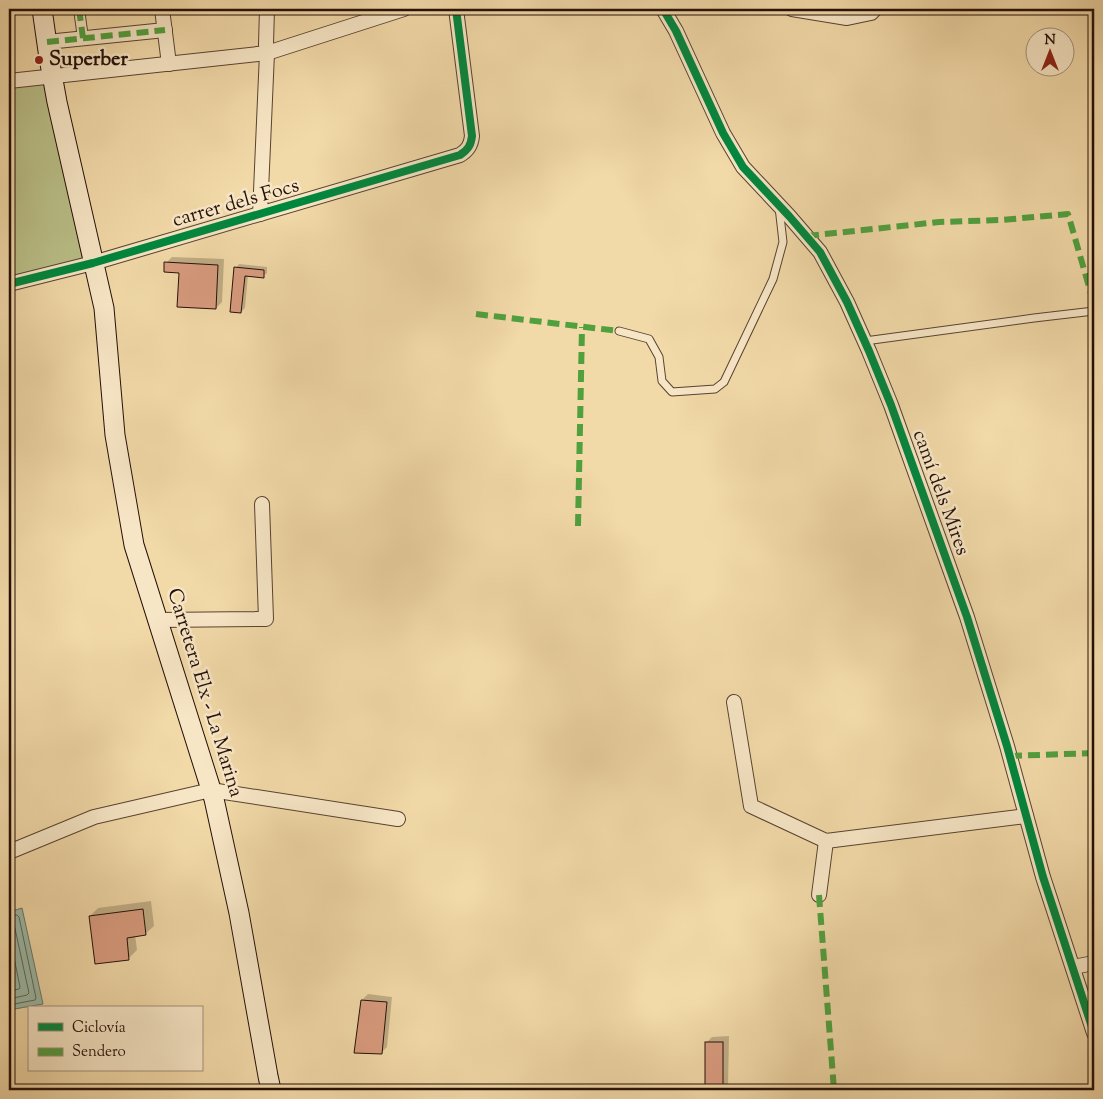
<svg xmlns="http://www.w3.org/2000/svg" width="1103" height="1099" viewBox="0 0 1103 1099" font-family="'Sorts Mill Goudy',serif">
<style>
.green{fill:#babf88;stroke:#6f6848}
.water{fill:#9bbaa7;stroke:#6b7668}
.shadow{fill:#0003}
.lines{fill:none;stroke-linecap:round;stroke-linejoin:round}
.shore{stroke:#606558;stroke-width:1}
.building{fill:#d99c7f;stroke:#241009}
.service-casing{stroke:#584231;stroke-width:9}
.pedestrian-casing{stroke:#584231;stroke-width:12}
.minor-casing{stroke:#584231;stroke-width:16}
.secondary-casing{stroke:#241009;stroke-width:21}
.service{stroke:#f7e6c6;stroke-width:7}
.pedestrian{stroke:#f7e6c6;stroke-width:10}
.minor{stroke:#f7e6c6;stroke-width:14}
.secondary{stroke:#f7e6c6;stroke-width:19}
.quiet{stroke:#50a03e;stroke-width:6;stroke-dasharray:12 6;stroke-linecap:butt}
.cycleway-casing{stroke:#f7e6c6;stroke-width:11}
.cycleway{stroke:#00873e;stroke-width:8}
.poi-dot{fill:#8f2418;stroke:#f7e6c6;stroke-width:2}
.labels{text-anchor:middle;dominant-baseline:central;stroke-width:5;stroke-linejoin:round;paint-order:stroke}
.poi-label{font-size:20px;font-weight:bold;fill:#241009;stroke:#f7e6c6;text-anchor:start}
.street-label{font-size:20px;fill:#241009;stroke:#f7e6c6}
</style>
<rect width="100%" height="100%" fill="#f2d9a8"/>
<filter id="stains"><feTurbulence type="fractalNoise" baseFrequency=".004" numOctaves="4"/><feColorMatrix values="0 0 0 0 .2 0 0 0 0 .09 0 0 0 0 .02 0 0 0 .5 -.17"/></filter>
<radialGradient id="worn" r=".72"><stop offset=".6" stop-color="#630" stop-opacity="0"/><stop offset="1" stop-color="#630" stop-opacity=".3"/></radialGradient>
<polygon class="green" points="44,81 83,260 9,279 9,86"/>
<polygon class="water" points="22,908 43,1004 9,1010 9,912"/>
<g class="shadow">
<polygon points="172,257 224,259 222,302 216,308 180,272 166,263"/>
<polygon points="239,264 267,267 267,273 263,276 248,275 245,308 241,312 236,268"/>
<polygon points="151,901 154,926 145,934 135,935 137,950 129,958 90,916 98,908"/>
<polygon points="368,994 392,997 387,1047 381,1053 362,1000"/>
<polygon points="729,1036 728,1086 724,1090 706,1090 706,1043 712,1037"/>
</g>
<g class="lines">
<g class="shore">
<polyline points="9,916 17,915 19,917 36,998 35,1000 9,1005"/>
<polyline points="9,923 13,923 14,924 29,993 27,995 9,999"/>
<polyline points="9,933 20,987 19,989 9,991"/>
</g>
</g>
<g class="building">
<polygon points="164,262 218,265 216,309 177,307 179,273 164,272"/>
<polygon points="234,267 264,270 264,278 245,276 241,313 230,312"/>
<polygon points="143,909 146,935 127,938 129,960 95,964 89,916"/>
<polygon points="361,1000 387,1002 382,1054 354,1053"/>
<rect x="705" y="1042" width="18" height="48"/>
</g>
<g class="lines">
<defs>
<g id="service">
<polyline points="619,331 649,339 659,357 662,381 672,392 715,389 724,382 773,279 783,242 779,207"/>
<polyline points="865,341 1034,318 1094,311"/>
</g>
<polyline id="pedestrian" points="79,9 83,38"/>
<g id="minor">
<polyline points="162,9 169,64"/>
<polyline points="663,9 676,31 723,133 743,167 789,216 820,252 847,302 869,351 891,405 967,617 1007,746 1043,877 1094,1033"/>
<polyline points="792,9 847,18 871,13 875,9"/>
<polyline points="47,42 165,30"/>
<polyline points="9,81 267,53 404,9"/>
<polyline points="260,214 267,53 266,44 267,9"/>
<path d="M9,284L93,263L460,155C468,150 471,145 472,136L456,9"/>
<polyline points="157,620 266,619 262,504"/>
<polyline points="734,702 751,806 826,841 1026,816"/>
<polyline points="9,852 94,817 211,790 398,819"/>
<polyline points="819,895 826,841"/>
<polyline points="1073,967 1094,963"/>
</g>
<polyline id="secondary" points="42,9 49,58 57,102 104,308 115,435 134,545 214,799 239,913 268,1076 271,1090"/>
</defs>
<use href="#service" class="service-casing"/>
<use href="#pedestrian" class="pedestrian-casing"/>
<use href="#minor" class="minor-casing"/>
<use href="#secondary" class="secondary-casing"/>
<use href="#service" class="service"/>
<use href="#pedestrian" class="pedestrian"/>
<use href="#minor" class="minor"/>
<use href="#secondary" class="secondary"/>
<g class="quiet">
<polyline points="79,9 83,38"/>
<polyline points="47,42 165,30"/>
<polyline points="807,236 939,222 1001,220 1068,214 1094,304"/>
<polyline points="476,314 619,331"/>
<polyline points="578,526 582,327"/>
<polyline points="1010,756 1094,753"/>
<polyline points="819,895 834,1090"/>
</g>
<defs>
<g id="cycleway">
<polyline points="663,9 676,31 723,133 743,167 789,216 820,252 847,302 869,351 891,405 967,617 1007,746 1043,877 1094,1033"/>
<path d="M9,284L93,263L460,155C468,150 471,145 472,136L456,9"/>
</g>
</defs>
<use href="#cycleway" class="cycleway-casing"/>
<use href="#cycleway" class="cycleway"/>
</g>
<circle class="poi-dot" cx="39" cy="60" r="5"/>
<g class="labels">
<g class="poi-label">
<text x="49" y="60">Superber</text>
</g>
<g class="street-label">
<text transform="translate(236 204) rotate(-16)">carrer dels Focs</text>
<text transform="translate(940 493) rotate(70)">camí dels Mires</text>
<text transform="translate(204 693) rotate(73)">Carretera Elx - La Marina</text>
</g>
</g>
<rect width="1103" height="1099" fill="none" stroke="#f2d9a8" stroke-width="30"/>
<rect x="10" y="10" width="1083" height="1079" fill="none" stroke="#241009" stroke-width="2.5"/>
<rect x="15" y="15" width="1073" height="1069" fill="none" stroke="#241009"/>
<rect x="28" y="1006" width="175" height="65" fill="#f7e6c6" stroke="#a3907a"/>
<rect x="38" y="1023" width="25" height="8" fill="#00873e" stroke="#a3907a"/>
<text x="72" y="1032" font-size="15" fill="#241009">Ciclovía</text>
<rect x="38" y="1048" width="25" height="8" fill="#50a03e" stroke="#a3907a"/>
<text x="72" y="1056" font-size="15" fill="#241009">Sendero</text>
<g transform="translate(1050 52)"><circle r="24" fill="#f7e6c6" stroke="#a3907a"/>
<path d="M0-4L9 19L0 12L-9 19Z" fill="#8f2418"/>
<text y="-8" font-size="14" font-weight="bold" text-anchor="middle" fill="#241009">N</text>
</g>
<rect width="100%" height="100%" filter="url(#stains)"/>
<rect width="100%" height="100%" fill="url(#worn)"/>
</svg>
